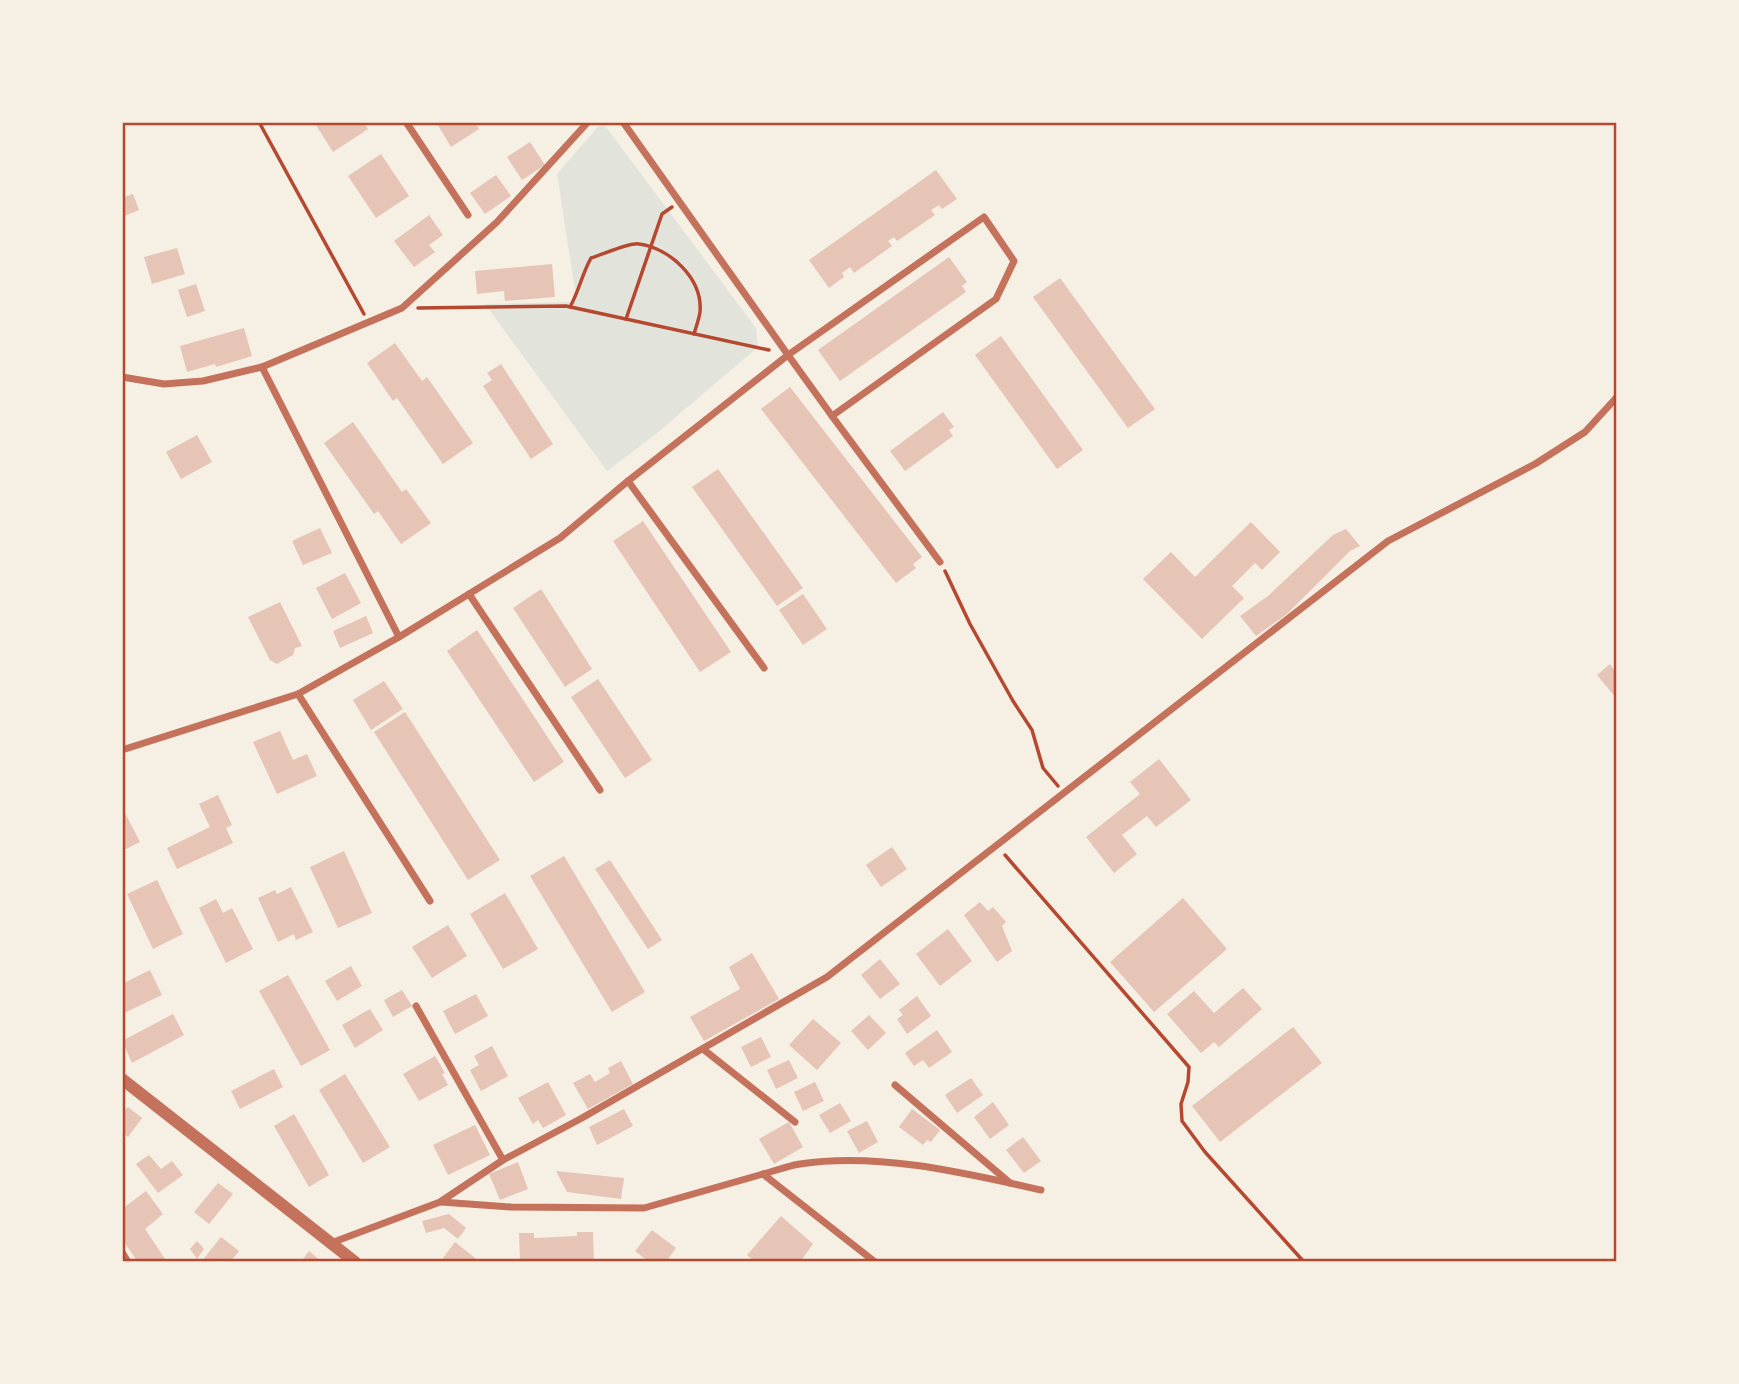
<svg xmlns="http://www.w3.org/2000/svg" width="1739" height="1384" viewBox="0 0 1739 1384" font-family="Helvetica,sans-serif">
<style>
.green{fill:#e2e4dc}
.building{fill:#e6c5b7}
.lines{fill:none;stroke-linecap:round;stroke-linejoin:round}
.path{stroke:#b5482f;stroke-width:3.5}
.minor{stroke:#c5725c;stroke-width:7}
.tertiary{stroke:#c5725c;stroke-width:12}
.neatline{fill:none;stroke:#b5482f;stroke-width:2.5}
</style>
<rect width="100%" height="100%" fill="#f6efe4"/>
<polygon class="green" points="601,123 603,123 756,328 758,347 656,434 607,471 485,304 571,302 575,291 557,174"/>
<g class="building">
<polygon points="314,122 363,122 368,129 333,152"/>
<polygon points="436,122 475,122 479,129 451,147"/>
<polygon points="530,142 545,165 522,180 507,157"/>
<polygon points="381,154 409,196 376,218 348,176"/>
<polygon points="936,170 957,199 942,209 939,205 931,210 935,215 897,241 894,237 888,241 892,246 854,273 850,267 842,273 844,277 829,288 809,260"/>
<polygon points="496,175 511,196 485,214 470,193"/>
<polygon points="133,194 139,210 122,217 122,198"/>
<polygon points="429,215 443,235 429,245 435,252 414,267 394,241"/>
<polygon points="177,248 185,274 152,284 144,257"/>
<polygon points="949,257 967,282 962,286 966,292 840,381 818,350"/>
<polygon points="552,264 555,297 505,301 504,291 477,294 475,271"/>
<polygon points="1060,278 1155,409 1128,428 1033,297"/>
<polygon points="196,284 205,311 187,317 178,290"/>
<polygon points="244,328 252,356 216,367 215,364 187,372 180,346"/>
<polygon points="1001,336 1083,450 1057,469 975,355"/>
<polygon points="395,343 422,381 427,377 473,443 443,464 397,398 393,401 367,363"/>
<polygon points="501,364 553,444 531,459 483,386 492,380 487,373"/>
<polygon points="790,387 922,557 913,564 916,568 896,583 761,409"/>
<polygon points="943,412 954,427 949,430 953,436 905,471 890,451"/>
<polygon points="353,422 402,492 406,489 431,523 401,544 378,511 374,514 324,443"/>
<polygon points="197,435 212,462 181,479 166,452"/>
<polygon points="718,469 803,588 777,606 692,487"/>
<polygon points="643,521 731,652 700,672 613,541"/>
<polygon points="1251,522 1280,552 1262,570 1255,563 1232,586 1244,598 1202,639 1143,579 1171,552 1195,577"/>
<polygon points="320,528 332,553 303,565 292,541"/>
<polygon points="1346,529 1360,546 1350,551 1287,614 1256,636 1240,616 1268,596 1333,535"/>
<polygon points="345,573 361,603 332,619 316,588"/>
<polygon points="541,589 592,669 565,687 513,608"/>
<polygon points="803,594 827,629 803,645 779,610"/>
<polygon points="280,602 302,646 295,648 293,655 277,664 270,660 248,617"/>
<polygon points="366,616 373,633 340,648 333,631"/>
<polygon points="477,630 564,762 534,782 447,651"/>
<polygon points="1610,664 1616,672 1616,698 1597,675"/>
<polygon points="598,679 652,760 625,778 571,697"/>
<polygon points="384,681 403,709 371,730 353,700"/>
<polygon points="405,712 500,860 468,880 374,732"/>
<polygon points="280,731 293,760 307,754 317,776 277,794 253,742"/>
<polygon points="1159,759 1191,800 1156,827 1147,816 1122,835 1137,854 1114,873 1086,837 1140,794 1130,782"/>
<polygon points="218,795 232,825 226,828 233,843 177,869 167,848 210,827 199,804"/>
<polygon points="122,807 140,842 122,851"/>
<polygon points="892,847 907,869 881,887 866,865"/>
<polygon points="344,851 372,913 338,928 310,867"/>
<polygon points="564,856 645,992 612,1012 530,876"/>
<polygon points="610,860 662,940 648,949 595,869"/>
<polygon points="157,880 183,934 153,949 127,894"/>
<polygon points="291,887 313,932 296,940 294,934 278,942 258,898 275,890 277,894"/>
<polygon points="505,893 538,949 503,969 470,914"/>
<polygon points="1183,898 1227,949 1154,1012 1110,962"/>
<polygon points="216,899 223,913 232,908 253,949 226,963 199,908"/>
<polygon points="980,902 988,911 993,907 1006,922 1002,926 1012,951 997,962 964,915"/>
<polygon points="448,925 467,956 432,978 412,947"/>
<polygon points="948,929 972,961 940,986 916,954"/>
<polygon points="752,953 779,999 704,1041 690,1017 740,989 729,967"/>
<polygon points="880,959 900,984 880,999 861,975"/>
<polygon points="351,966 362,986 337,1001 325,981"/>
<polygon points="150,970 162,995 122,1014 122,984"/>
<polygon points="288,975 330,1050 301,1066 259,991"/>
<polygon points="1243,988 1262,1009 1219,1047 1214,1042 1201,1053 1167,1014 1194,991 1214,1013"/>
<polygon points="402,990 412,1006 393,1017 384,1000"/>
<polygon points="476,994 488,1016 455,1034 443,1011"/>
<polygon points="917,996 931,1016 907,1034 897,1019 903,1015 899,1010"/>
<polygon points="370,1009 383,1030 355,1048 342,1025"/>
<polygon points="173,1014 184,1035 132,1063 122,1041"/>
<polygon points="869,1015 886,1033 868,1050 851,1031"/>
<polygon points="813,1019 841,1043 817,1070 789,1045"/>
<polygon points="1293,1027 1322,1063 1220,1142 1192,1106"/>
<polygon points="937,1030 952,1052 929,1068 923,1060 914,1066 905,1053"/>
<polygon points="761,1037 771,1057 751,1067 741,1047"/>
<polygon points="492,1046 508,1076 481,1091 470,1070 479,1065 474,1056"/>
<polygon points="435,1056 445,1073 442,1074 448,1085 419,1101 403,1074"/>
<polygon points="789,1060 798,1078 776,1089 767,1070"/>
<polygon points="621,1061 633,1084 588,1109 573,1083 590,1074 595,1082 610,1073 608,1068"/>
<polygon points="274,1069 283,1087 240,1109 231,1091"/>
<polygon points="345,1074 390,1147 363,1163 319,1090"/>
<polygon points="971,1078 983,1095 957,1113 945,1095"/>
<polygon points="548,1082 566,1115 543,1128 538,1120 533,1124 518,1098"/>
<polygon points="815,1082 824,1101 803,1111 794,1092"/>
<polygon points="993,1102 1009,1125 990,1139 974,1117"/>
<polygon points="840,1103 851,1121 830,1133 819,1115"/>
<polygon points="128,1107 142,1118 128,1137 122,1133 122,1113"/>
<polygon points="624,1109 633,1126 597,1145 589,1127"/>
<polygon points="912,1109 940,1130 931,1142 927,1140 923,1145 899,1127"/>
<polygon points="294,1114 329,1175 309,1187 274,1126"/>
<polygon points="867,1121 878,1142 859,1153 847,1131"/>
<polygon points="789,1122 803,1147 774,1164 759,1139"/>
<polygon points="475,1125 490,1155 448,1175 433,1145"/>
<polygon points="1023,1137 1041,1161 1024,1173 1006,1150"/>
<polygon points="149,1155 161,1169 172,1161 183,1175 158,1193 136,1164"/>
<polygon points="518,1162 528,1189 500,1200 489,1174"/>
<polygon points="556,1171 624,1178 621,1199 567,1192"/>
<polygon points="218,1183 233,1194 209,1224 194,1212"/>
<polygon points="146,1191 163,1214 145,1229 167,1262 138,1262 122,1239 122,1209"/>
<polygon points="449,1214 466,1228 458,1239 444,1228 426,1233 422,1221"/>
<polygon points="781,1216 813,1244 800,1262 755,1262 747,1255"/>
<polygon points="652,1230 676,1248 666,1262 649,1262 635,1251"/>
<polygon points="577,1232 593,1232 594,1262 520,1262 519,1233 534,1233 534,1238 577,1236"/>
<polygon points="221,1237 239,1251 230,1262 201,1262"/>
<polygon points="197,1241 204,1249 197,1259 190,1249"/>
<polygon points="455,1242 480,1262 440,1262"/>
<polygon points="309,1251 322,1262 301,1262"/>
</g>
<g class="lines">
<g class="path">
<polyline points="259,122 364,314"/>
<path d="M570,307C579,291 582,274 591,258C602,255 630,242 639,244C670,248 703,279 700,312C699,319 696,327 694,334"/>
<polyline points="418,308 566,306 769,350"/>
<polyline points="626,319 662,214 672,207"/>
<polyline points="945,571 970,624 1013,701 1032,730 1043,768 1058,786"/>
<polyline points="1005,855 1189,1067 1188,1082 1181,1104 1182,1121 1205,1152 1304,1262"/>
</g>
<g class="minor">
<polyline points="406,122 468,215"/>
<polygon points="984,217 1014,261 996,299 832,416 788,355"/>
<polyline points="262,367 399,637"/>
<polyline points="122,377 164,384 203,381 262,367 402,308 497,222 588,122"/>
<polyline points="832,416 940,562"/>
<polyline points="628,481 764,668"/>
<polyline points="469,594 600,790"/>
<polyline points="298,694 430,901"/>
<polyline points="122,750 298,694 399,637 560,538 628,481 788,355 623,122"/>
<polyline points="416,1006 503,1160"/>
<polyline points="703,1049 795,1122"/>
<polyline points="895,1085 1010,1183"/>
<path d="M763,1174C775,1171 787,1166 800,1164C878,1152 965,1173 1041,1190"/>
<polyline points="441,1202 511,1207 644,1208 763,1174 875,1262"/>
<polyline points="331,1243 440,1202 503,1160 582,1118 827,977 1388,541 1535,464 1585,432 1616,398"/>
<polyline points="122,1252 128,1262"/>
</g>
<polyline class="tertiary" points="122,1079 355,1262"/>
</g>
<rect width="1739" height="1384" fill="none" stroke="#f6efe4" stroke-width="248"/>
<rect x="124" y="124" width="1491" height="1136" class="neatline"/>
</svg>
